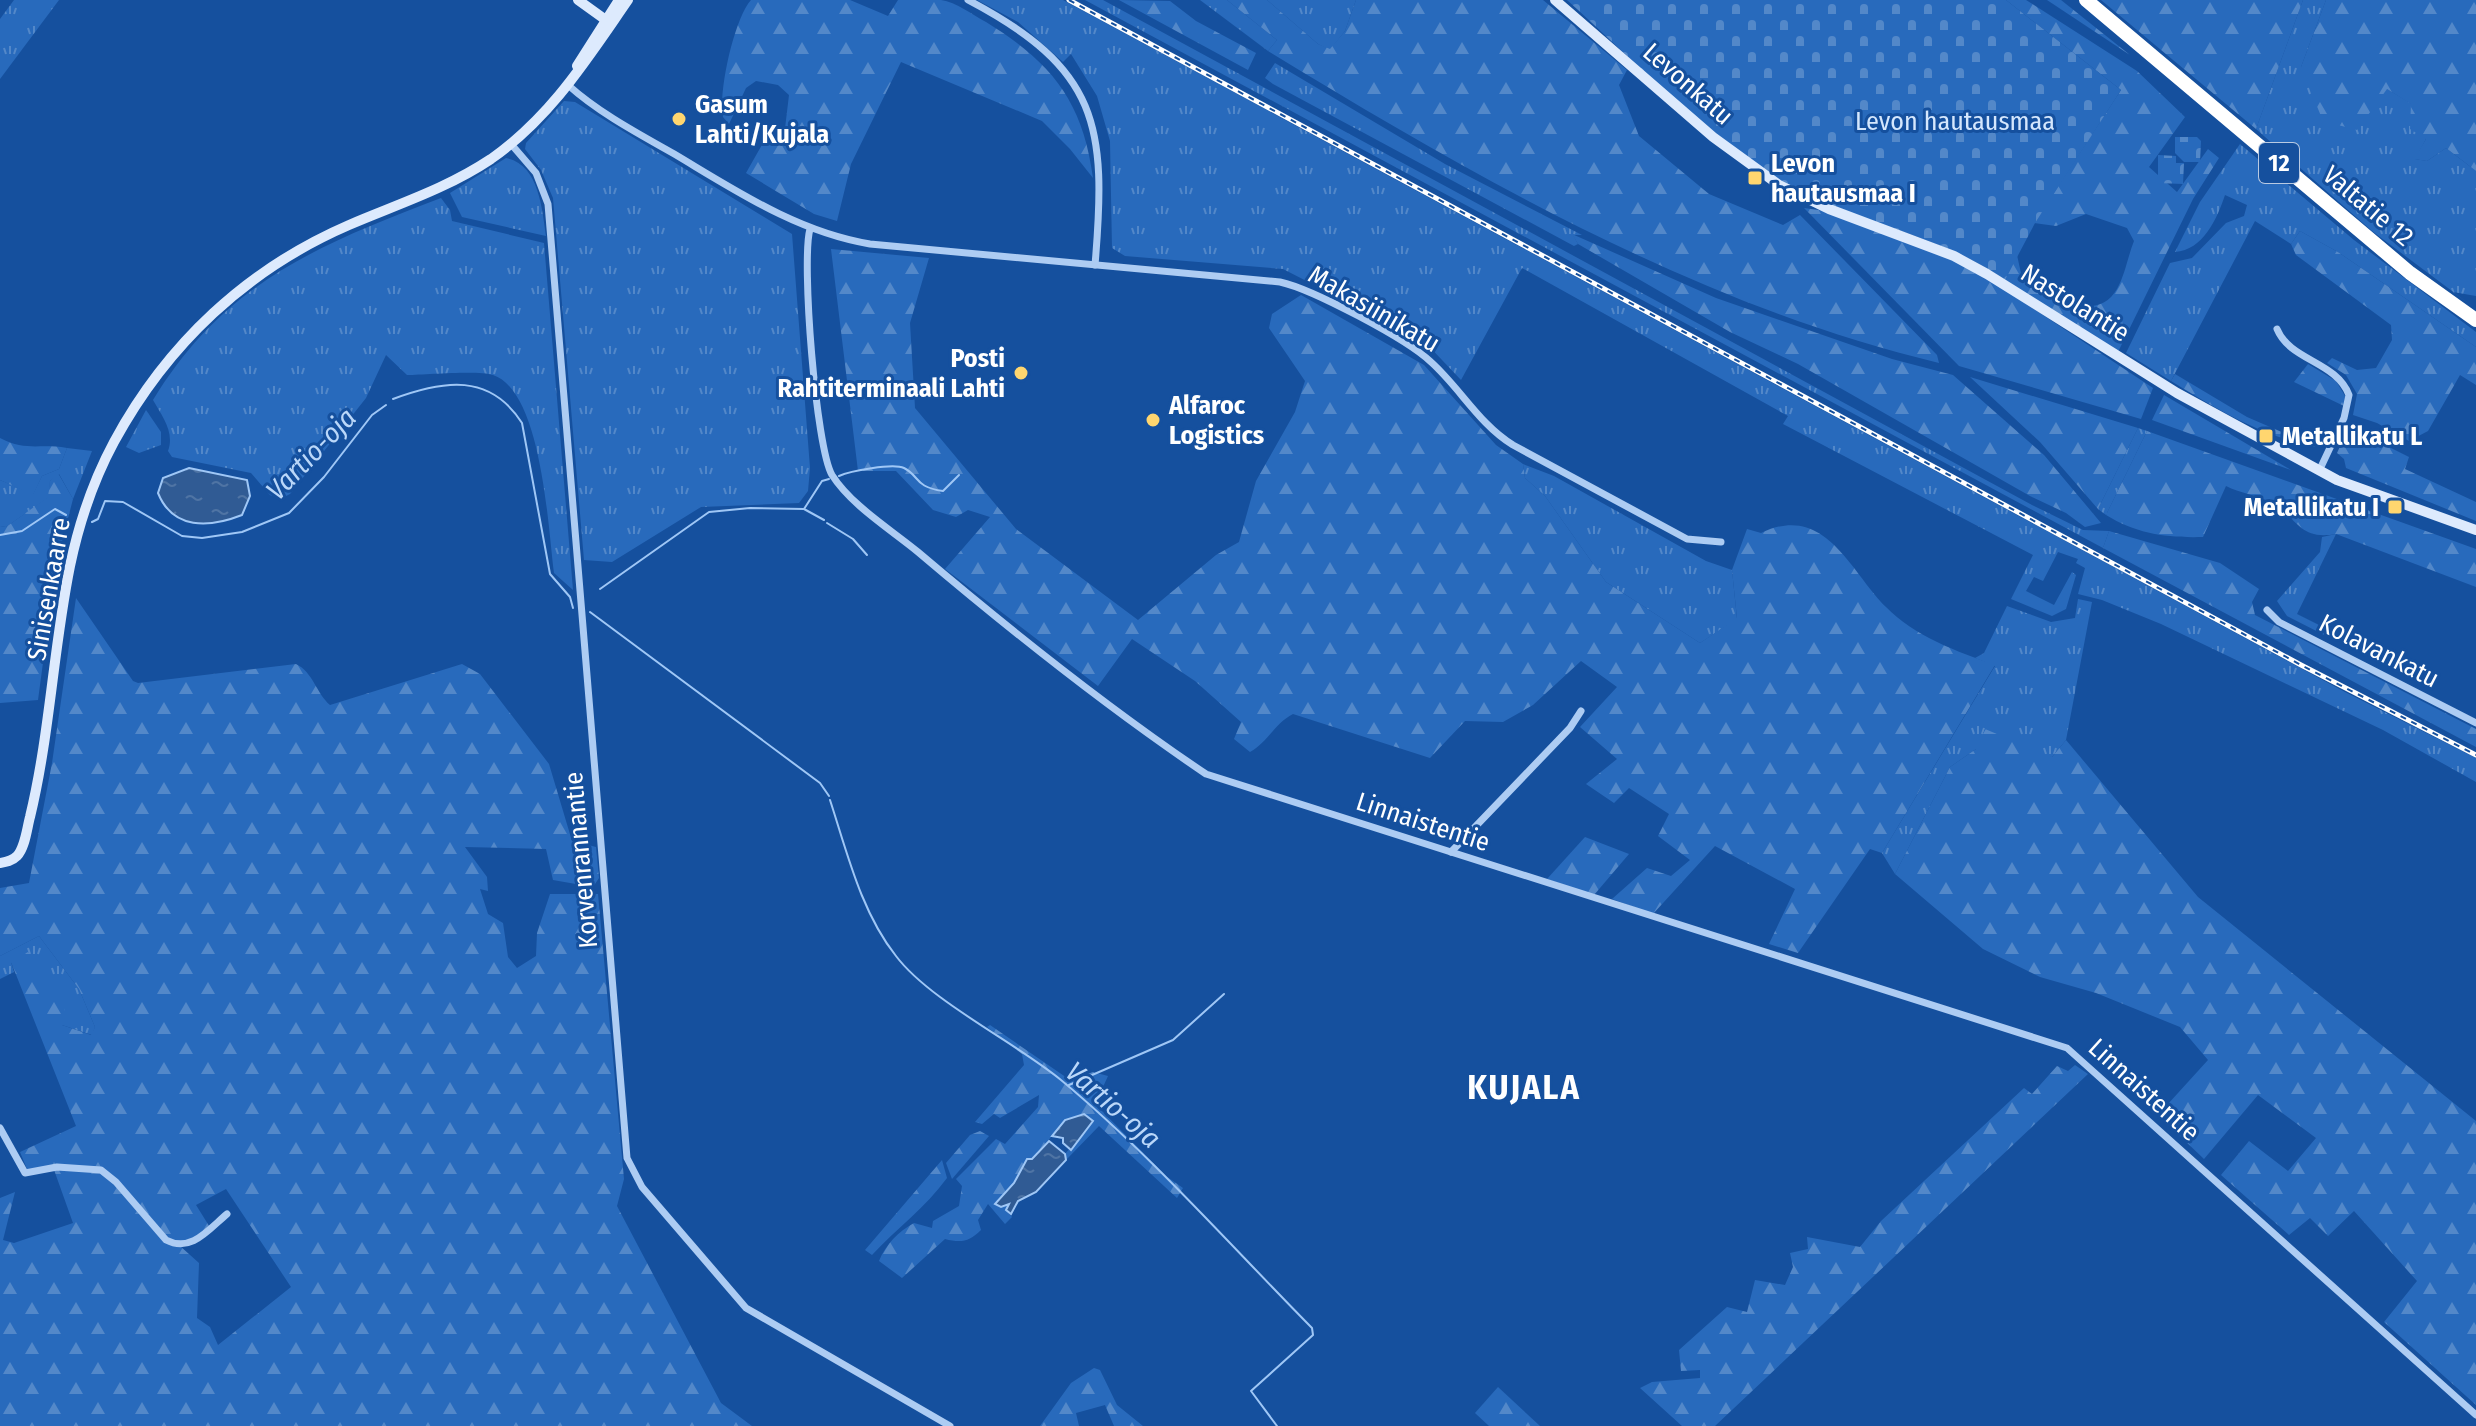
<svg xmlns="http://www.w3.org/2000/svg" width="2476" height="1426" viewBox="0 0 2476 1426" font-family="'Fira Sans Condensed',sans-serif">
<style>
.grass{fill:url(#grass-tufts)}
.forest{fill:url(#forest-firs);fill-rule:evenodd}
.cemetery{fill:url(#cemetery-stones)}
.water{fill:url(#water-ripples);stroke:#9fc7f6;stroke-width:2}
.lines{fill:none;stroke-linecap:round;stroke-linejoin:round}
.stream{stroke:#9fc7f6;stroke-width:2}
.street{stroke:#adccf3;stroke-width:7}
.secondary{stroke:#ddeafd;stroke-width:10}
.highway{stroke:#fff;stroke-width:14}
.rail-casing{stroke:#fff;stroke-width:5}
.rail{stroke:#15509e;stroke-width:2;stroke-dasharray:6;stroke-linecap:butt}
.poi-dot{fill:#ffd66f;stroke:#15509e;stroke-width:3}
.labels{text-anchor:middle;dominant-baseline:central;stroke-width:6;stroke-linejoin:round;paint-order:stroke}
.shield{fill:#15509e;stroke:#b9cae2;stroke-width:2}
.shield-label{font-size:24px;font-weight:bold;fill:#fff}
.street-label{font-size:26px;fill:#fff;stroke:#15509e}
.poi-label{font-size:26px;font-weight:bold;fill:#fff;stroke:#15509e;text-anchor:start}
.park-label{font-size:26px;fill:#d5e7fd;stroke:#15509e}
.water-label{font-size:28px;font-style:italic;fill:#bad7f9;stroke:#15509e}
.district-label{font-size:34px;font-weight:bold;letter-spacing:2px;fill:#fff;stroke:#15509e}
</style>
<defs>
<pattern id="grass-tufts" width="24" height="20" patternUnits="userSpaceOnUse" patternTransform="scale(2)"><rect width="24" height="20" fill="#286abc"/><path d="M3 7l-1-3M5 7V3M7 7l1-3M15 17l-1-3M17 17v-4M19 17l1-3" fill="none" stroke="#5388c9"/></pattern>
<pattern id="forest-firs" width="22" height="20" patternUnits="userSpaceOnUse" patternTransform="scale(2)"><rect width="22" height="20" fill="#286abc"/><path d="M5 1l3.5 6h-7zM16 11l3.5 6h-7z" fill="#5388c9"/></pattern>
<pattern id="cemetery-stones" width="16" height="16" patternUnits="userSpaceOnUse" patternTransform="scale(2)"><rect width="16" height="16" fill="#286abc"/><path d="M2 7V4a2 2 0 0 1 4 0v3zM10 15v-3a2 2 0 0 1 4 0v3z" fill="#5388c9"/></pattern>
<pattern id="water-ripples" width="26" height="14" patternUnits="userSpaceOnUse" patternTransform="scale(2)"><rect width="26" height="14" fill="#305b94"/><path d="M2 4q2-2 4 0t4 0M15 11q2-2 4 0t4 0" fill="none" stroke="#4f74a4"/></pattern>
</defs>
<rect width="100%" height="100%" fill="#15509e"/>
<g class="grass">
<polygon points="14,0 59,0 0,79 0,19"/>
<polygon points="977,0 1063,0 2345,692 2476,758 2476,782 2383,730 2161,624 2102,600 2078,594 2085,568 2076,563 2078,559 2058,552 2043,581 2034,577 2026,591 2054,605 2072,572 2076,575 2066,609 2052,616 2011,599 2033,555 1783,424 1788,416 1522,268 1461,380 1424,341 1283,269 1125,256 1112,248 1110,141 1097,96 1071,54 1063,62 1018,22"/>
<polygon points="1085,0 1103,0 2032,505 2083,530 2109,531 2103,548"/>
<polygon points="1200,0 1227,0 1277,40 1268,51"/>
<polygon points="1267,0 1356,0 1345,31 1330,50 1318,44"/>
<polygon points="2303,0 2326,0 2301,67 2387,89 2412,104 2426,139 2415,159 2427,161 2446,148 2476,171 2476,296 2453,292 2476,309 2372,231 2256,129"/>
<polygon points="1275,63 1445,164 1582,235 1573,235 1578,244 1574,246 1273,84 1265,78"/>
<polygon points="564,101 575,102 792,234 810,468 808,491 799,503 701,507 612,562 584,560 553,198 541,170 525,149 526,143"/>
<path d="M2240,144L2354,240L2476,332V347L2338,252L2300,231L2291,244L2255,221L2171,381L2126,353L2170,263L2192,258L2226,223L2244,216L2247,205L2225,195C2217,219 2203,250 2175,252L2200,202Z"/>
<path d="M506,158C539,164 542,209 546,236L462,217L450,193Z"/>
<path d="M441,198L450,210L452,221L544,243L573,590L554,573C548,528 542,391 493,375C478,370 425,375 407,375L386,355L366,398L290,494L280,499L270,495L251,473L172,457L168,451C175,432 162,416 153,400C224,283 318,245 441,198Z"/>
<polygon points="146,410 161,432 161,445 139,453 126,447"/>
<polygon points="2138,428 2147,431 2106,515 2098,509"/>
<polygon points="67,448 92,451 73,499 59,474 50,481 49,497 6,527 0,526 0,480 33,494 42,476 59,469"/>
<polygon points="1523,464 1554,476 1706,561 1732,570 1737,619 1700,643 1606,582 1545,496 1525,478"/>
<polygon points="2336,534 2297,614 2337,634 2334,640 2287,616 2277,601 2320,552 2322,537"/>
<polygon points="2078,599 2092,602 2066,740 2052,757 1976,749 1950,767 1895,874 1882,853 1995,666 1975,658 1984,653 2007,606 2051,622 2075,618"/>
<polygon points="39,936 79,989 95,1027 92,1035 59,1024 11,962 14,972 0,979 0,956"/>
</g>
<g class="forest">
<path d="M751,0H850L888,16L898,0C912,0 928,0 941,0C956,2 973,15 986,22C1051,62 1083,101 1093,178L1070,149L1042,121L901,62L851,164L837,221L814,214L746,173L763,143L784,137L789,95L778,85L756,81L746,88L729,124L723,117C718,93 734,19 751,0Z"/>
<polygon points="1119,0 1170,1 1196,21 1256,53 1248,70"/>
<path d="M1227,0H1267L1318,44L1330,49L1345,31L1356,0H1543L1627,70L1619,85L1639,136L1709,194L1783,225L1800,215L1937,355L1939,363C1700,306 1476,178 1268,51L1277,40Z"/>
<path d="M2006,0H2026L2137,71L2185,117L2149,167L2177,192L2208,149L2219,158L2193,199L2118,352L2005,280L2017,255L2022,278C2047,292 2095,327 2117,289C2125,275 2128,256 2134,241L2127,228L2086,214L2056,226L2034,223L2121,90Z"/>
<polygon points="2047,0 2061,0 2130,55"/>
<polygon points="2101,0 2303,0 2256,129"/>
<polygon points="2326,0 2476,0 2476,171 2446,148 2427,161 2414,159 2426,139 2410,129 2411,104 2387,89 2357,130 2323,121 2301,67"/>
<polygon points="1804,208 1826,211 1952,260 1984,276 2153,388 2141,419 1959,366"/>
<polygon points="2300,231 2338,252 2476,347 2476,385 2460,375 2428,431 2409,441 2377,423 2353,415 2357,394 2346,375 2327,363 2332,358 2357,370 2376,368 2392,340 2391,325 2296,255 2291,244"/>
<polygon points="1572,234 1716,298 1892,359 1953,375 2044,455 2101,523 2085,527 2066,513 2030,496 1798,364 1730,332 1578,244"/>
<path d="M831,249L929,258L910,323L915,408L1016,529L1138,620L1216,555L1239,542L1256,481L1295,412L1305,381L1269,328L1272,314L1301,295L1424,365L1496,445L1523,464L1525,478L1545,496L1606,582L1700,643L1737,618L1732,570L1747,529L1761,533C1825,502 1850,571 1886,607C1914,636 1958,652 1995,665L1882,853L1870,849L1798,953L1769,944L1795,889L1715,846L1653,914L1612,899L1647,868L1671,876L1690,860L1658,836L1669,814L1629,788L1614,803L1586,784L1617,759L1580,727L1617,687L1581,661L1533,705L1503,722L1465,721L1430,758L1293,714C1275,723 1268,742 1250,752L1234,739L1241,722L1195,681L1132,639L1098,686L945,569L990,517L968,510L956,517L933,510L896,471H858Z"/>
<polygon points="2308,364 2336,381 2345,396 2344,406 2294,382"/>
<path d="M2175,374L2247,417L2316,447C2263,437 2216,409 2171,381Z"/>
<polygon points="1970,377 2138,428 2098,509 2040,442"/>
<polygon points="2164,395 2291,470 2152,420"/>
<polygon points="2349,427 2409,457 2405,469 2476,502 2476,521 2346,468 2344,459 2337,453"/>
<path d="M2147,431L2476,549V587L2336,534C2297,541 2297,515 2270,502C2256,495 2240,493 2226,486L2203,537C2167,538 2137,534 2106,515Z"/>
<path d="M0,438C27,452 39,443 67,448L59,469L42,476L33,495L0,480Z"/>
<polygon points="58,473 73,499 56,565 38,700 0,703 0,526 6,527 48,497 50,481"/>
<polygon points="2109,531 2220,563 2259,589 2252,602 2255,615 2476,729 2476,747 2103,548"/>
<path d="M76,598L133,681L138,683L296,664C313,672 316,693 330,705L462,664L480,674L549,764L572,841L596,847L599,878L593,887L553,880L546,849L465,847L487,877L488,891L480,889L488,914L503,923L508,957L517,968L536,956L537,933L550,894H598L624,1179L617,1206L721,1403L752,1426H0V1198L15,1192L3,1240L14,1243L73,1223L53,1167L27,1169L20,1152L76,1126L11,962L28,952L67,997L62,1025L91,1035L95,1027L79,989L39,936L0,956V888L29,883L52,763ZM226,1189L291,1287L218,1345L210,1327L197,1318L199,1263L180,1246L211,1229L196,1205Z"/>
<polygon points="1985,729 2052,757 2066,740 2198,897 2476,1121 2476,1405 2384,1322 2417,1281 2354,1211 2328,1236 2310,1218 2289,1235 2221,1175 2249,1141 2288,1171 2316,1138 2258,1095 2204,1159 2158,1115 2208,1060 2180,1027 2096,993 2040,977 1983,949 1895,874 1950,767 1976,749"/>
<polygon points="1585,837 1629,854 1594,895 1547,879"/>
<path d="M990,1025L1070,1080L1093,1072L1108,1076L1097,1100L1098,1107L1166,1176L1183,1188L1177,1198L1099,1126L1066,1160L1065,1154L1093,1121L1084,1114L1052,1136L1032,1159H1027L1014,1183L995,1203H1010L1006,1210L1012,1217L1005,1224L988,1204L978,1220L981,1230C969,1242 961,1243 945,1239L902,1278L879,1261C886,1244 898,1232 914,1223L932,1228L933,1221L959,1206L962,1186L956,1179L996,1139L1005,1144L1038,1107L1039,1095L1000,1118L994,1114L982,1124L975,1122L1024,1065L1022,1054L987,1027Z"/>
<polygon points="2075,1065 2088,1074 1715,1426 1682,1426 1640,1388 1652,1382 1700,1378 1700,1370 1681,1371 1679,1350 1727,1307 1747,1312 1755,1280 1785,1285 1793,1267 1790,1253 1808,1249 1807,1237 1860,1247 1881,1221 2024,1088 2032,1094 2057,1066 2068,1071"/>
<polygon points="980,1131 989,1136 952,1179 946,1163 970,1135"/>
<path d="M942,1160L947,1178C925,1208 897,1228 872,1255L865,1250Z"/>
<polygon points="1094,1368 1100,1370 1117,1405 1143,1426 1114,1426 1105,1405 1076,1413 1079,1426 1040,1426 1071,1383"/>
<polygon points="1498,1387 1540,1426 1489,1426 1475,1413"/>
</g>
<g class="cemetery">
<path d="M1567,0H2006L2121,90L2035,223L2005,280C1943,236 1864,225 1797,190C1716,148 1636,62 1567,0Z"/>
<polygon points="2175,137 2197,137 2201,141 2200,162 2184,162 2175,153"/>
<polygon points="2158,155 2176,156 2176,163 2184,163 2183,184 2158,183"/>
</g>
<g class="water">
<path d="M189,468L247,480L250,496L242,515C209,528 173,530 158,493L163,478Z"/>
<polygon points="1084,1114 1093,1121 1071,1150 1063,1143 1063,1138 1052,1136 1065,1120"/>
<polygon points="1049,1141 1065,1154 1066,1160 1036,1192 1018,1201 1011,1214 1006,1210 1009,1204 1001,1207 995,1204 1014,1183 1027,1159 1032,1159"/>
</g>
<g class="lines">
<g class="stream">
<path d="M393,399C444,380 490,373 522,423L550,574L570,597L573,608"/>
<path d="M839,476C850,471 893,463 904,468C920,476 914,487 943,491L959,475"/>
<polyline points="804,509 824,520"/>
<polyline points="92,522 98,519 105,501 123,502 182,536 202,538 242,532 289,513 324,477 372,415 386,405"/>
<polyline points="827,523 853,539 867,555"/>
<polyline points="0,535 22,531 55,509 66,515"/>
<polyline points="600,589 709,512 750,508 804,509 822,481 829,479"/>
<polyline points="590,612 820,783 829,796"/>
<path d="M830,800C847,852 861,912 896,956C930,1001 1015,1042 1061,1080C1151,1155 1230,1245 1312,1328L1313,1335L1251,1391L1277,1426"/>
<polyline points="1069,1085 1173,1040 1224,994"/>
</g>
<g class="street">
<path d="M968,0C1099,69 1107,125 1095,265"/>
<path d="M568,85C599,113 639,134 676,155C738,192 798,232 870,244L1280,282C1312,289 1407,339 1431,362C1460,388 1479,424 1513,445L1687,539L1721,542"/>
<polyline points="511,144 536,173 548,204 627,1158 642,1187 746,1308 950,1426"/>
<path d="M810,229C801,260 816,448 832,475C851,505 890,529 918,552C1010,630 1105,706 1206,774L2067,1048L2476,1415"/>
<path d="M2277,329C2290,361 2336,361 2349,395L2344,418L2320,469"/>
<polyline points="2267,610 2279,622 2476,723"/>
<polyline points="1451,852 1570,728 1581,711"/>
<path d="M0,1128L25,1173L57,1167L101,1170L116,1182L166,1240C191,1253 208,1230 227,1214"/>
</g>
<g class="secondary">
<polyline points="578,0 610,23"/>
<polyline points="1555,0 1713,137 1779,185 1829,209 1954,256 1987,274 2177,393 2337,480 2476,530"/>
<polyline points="577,66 619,0"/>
<path d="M0,863C6,862 12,861 17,856C25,848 27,828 30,817C50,734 53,650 70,566C79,523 93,481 114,442C167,344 247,269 349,225C398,204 446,189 491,159C551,117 587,59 628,0"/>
</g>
<polyline class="highway" points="2086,0 2410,273 2476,320"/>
<defs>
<polyline id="rail" points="1069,0 2301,665 2476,755"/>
</defs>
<use href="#rail" class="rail-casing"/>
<use href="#rail" class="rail"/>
</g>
<g class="poi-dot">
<circle cx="679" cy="119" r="8"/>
<rect x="1747" y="170" width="16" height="16" rx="4"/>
<circle cx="1021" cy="373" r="8"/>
<circle cx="1153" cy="420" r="8"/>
<rect x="2258" y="428" width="16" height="16" rx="4"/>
<rect x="2387" y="499" width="16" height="16" rx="4"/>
</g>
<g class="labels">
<rect class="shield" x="2259" y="143" width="40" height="40" rx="6"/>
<g class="shield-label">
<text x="2279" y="163">12</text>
</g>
<g class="street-label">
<text transform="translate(1688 84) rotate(41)">Levonkatu</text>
<text transform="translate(2368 206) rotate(40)">Valtatie 12</text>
<text transform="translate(2075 303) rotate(32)">Nastolantie</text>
<text transform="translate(1374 309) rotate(30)">Makasiinikatu</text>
<text transform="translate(49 589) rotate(-80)">Sinisenkaarre</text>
<text transform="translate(2379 651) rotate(27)">Kolavankatu</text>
<text transform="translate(1423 822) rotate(18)">Linnaistentie</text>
<text transform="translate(581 860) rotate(-95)">Korvenrannantie</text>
<text transform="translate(2144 1090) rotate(42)">Linnaistentie</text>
</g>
<g class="poi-label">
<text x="695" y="104">Gasum<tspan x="695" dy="30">Lahti/Kujala</tspan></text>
<text x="1771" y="163">Levon<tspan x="1771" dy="30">hautausmaa I</tspan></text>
<text x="1005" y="358" text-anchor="end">Posti<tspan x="1005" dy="30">Rahtiterminaali Lahti</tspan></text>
<text x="1169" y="405">Alfaroc<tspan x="1169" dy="30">Logistics</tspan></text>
<text x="2282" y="436">Metallikatu L</text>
<text x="2379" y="507" text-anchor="end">Metallikatu I</text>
</g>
<g class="park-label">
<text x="1955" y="121">Levon hautausmaa</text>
</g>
<g class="water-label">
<text transform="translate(311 454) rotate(-46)">Vartio-oja</text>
<text transform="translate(1113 1105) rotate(41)">Vartio-oja</text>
</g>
<g class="district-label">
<text x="1524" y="1087">KUJALA</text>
</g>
</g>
</svg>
